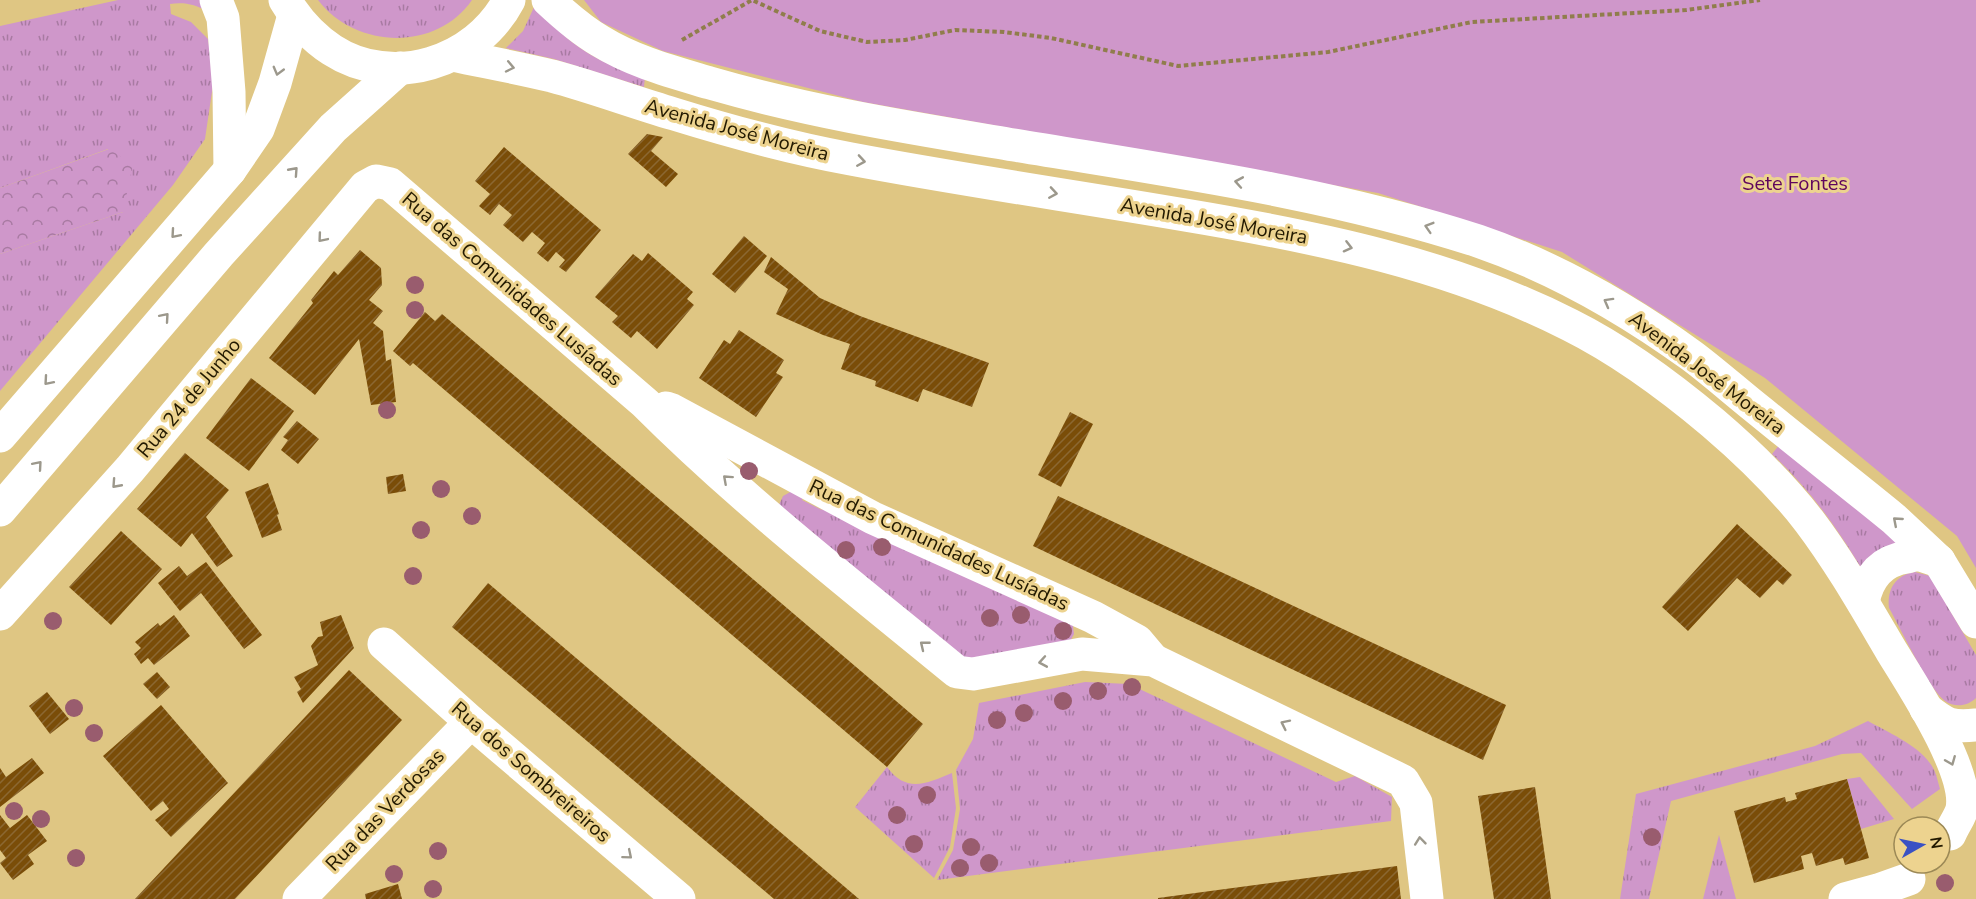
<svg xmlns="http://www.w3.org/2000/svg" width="1976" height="899" viewBox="0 0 1976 899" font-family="'Nunito Sans',sans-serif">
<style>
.grass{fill:url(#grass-tufts)}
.forest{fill:url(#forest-crowns)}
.park{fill:#cf97ca}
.building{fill:url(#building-hatch)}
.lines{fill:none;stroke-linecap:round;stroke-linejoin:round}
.path{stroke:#907d4c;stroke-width:4;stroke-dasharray:4.5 3;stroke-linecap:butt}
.minor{stroke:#fff;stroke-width:33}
.highway{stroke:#fff;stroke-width:33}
.tree{fill:#995c6e}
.oneway{stroke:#9c988c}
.labels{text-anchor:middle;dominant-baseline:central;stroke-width:6;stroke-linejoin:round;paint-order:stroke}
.street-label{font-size:20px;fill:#221900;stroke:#edd38f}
.park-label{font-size:20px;fill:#5f055d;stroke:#edd38f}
</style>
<defs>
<pattern id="grass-tufts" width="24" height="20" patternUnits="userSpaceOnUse" patternTransform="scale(1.5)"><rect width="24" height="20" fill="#cf97ca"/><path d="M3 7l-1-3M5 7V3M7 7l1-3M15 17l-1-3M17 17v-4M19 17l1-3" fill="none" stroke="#a87aa2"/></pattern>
<pattern id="forest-crowns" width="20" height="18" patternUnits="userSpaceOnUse" patternTransform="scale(1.5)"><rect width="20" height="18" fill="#cf97ca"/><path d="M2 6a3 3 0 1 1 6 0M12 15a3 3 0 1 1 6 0" fill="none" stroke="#a87aa2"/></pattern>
<pattern id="building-hatch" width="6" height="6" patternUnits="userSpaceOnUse" patternTransform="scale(1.5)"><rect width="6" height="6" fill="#7a4d08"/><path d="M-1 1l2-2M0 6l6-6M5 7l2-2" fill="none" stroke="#8b6832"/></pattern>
</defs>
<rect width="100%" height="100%" fill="#dfc683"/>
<g class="grass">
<path d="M118,0H200L208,12C195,4 184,2 170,4L171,14L191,22L208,39L214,78L205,139L173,185L0,391V254L123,212L108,149L0,188V26Z"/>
<path d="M318,0H472C436,52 355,49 318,0Z"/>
<path d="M535,5C547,17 559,32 572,42C594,59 619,70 645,77L644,87L554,59L506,48L523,31Z"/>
<path d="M1780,444L1899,544L1863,571C1836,526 1810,490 1772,454Z"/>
<polygon points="794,490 806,491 802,500 822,510 826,502 1072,619 1074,634 1067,647 982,662 959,658 778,507 783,496"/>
<path d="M1915,572L1930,576L1976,655V698C1968,706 1955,708 1945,701C1928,688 1901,629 1889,608C1887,588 1896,575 1915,572Z"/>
<polygon points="1085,682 1129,684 1336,782 1355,776 1392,797 1391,821 937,880 953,850 960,809 956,770 973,739 979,703"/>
<path d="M1868,721C1886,731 1917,745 1929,762C1936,770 1937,779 1940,789L1912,809L1861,753L1842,754L1671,801L1649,899H1620L1636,794L1815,746Z"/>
<path d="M887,767C906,793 926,784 952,773L956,808L950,847L934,878L855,807Z"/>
<polygon points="1860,777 1894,819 1861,829 1847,779"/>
<polygon points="1719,835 1736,899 1703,899"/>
</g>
<polygon class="forest" points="109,149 133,164 123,212 0,254 0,188"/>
<polygon class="park" points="584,0 1976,0 1976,568 1957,536 1765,378 1562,252 1378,193 863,102 663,51 601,22"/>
<g class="building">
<polygon points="647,134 663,137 651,151 678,174 666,187 628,154"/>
<polygon points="504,147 601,230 566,272 559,267 565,260 556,252 548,262 537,253 545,243 532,232 523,242 503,225 512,215 499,204 490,215 479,206 490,194 475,181"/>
<polygon points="744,236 767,256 735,293 712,274"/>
<polygon points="360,250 381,268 382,285 369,300 383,311 373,323 383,331 386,361 391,359 396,402 371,405 359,339 315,395 269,358 313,303 311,300 334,271 338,275"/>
<polygon points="648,253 693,292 687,299 694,305 657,349 637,331 631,338 612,322 618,316 595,297 633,254 642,261"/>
<polygon points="771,257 820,298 860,316 989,363 972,407 923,389 918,402 875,386 876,381 841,369 850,344 823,335 776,314 788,289 764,272"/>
<polygon points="425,312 435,321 442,314 923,724 887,767 413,363 410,366 393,351"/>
<polygon points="739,330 784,360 776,373 783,377 756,417 699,378 724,340 730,344"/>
<polygon points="251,378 294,411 249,471 206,438"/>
<polygon points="1070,412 1093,424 1061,487 1038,475"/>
<polygon points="297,421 319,439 298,464 281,450 288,440 283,437"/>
<polygon points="185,453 229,490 206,517 233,556 217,567 192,533 181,547 137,509"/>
<polygon points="403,474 406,491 388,494 386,477"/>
<polygon points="268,483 279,514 277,515 282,530 262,538 245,492"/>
<polygon points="1058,496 1506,705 1483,760 1033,546"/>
<polygon points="1737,524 1792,575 1783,585 1777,580 1760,598 1737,578 1688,631 1662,607"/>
<polygon points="121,531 162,569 111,625 69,587"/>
<polygon points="206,562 262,635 244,649 201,593 180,611 158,583 179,566 187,576"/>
<polygon points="488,583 859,899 774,899 452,627"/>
<polygon points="174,615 190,636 154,665 148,658 141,664 134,654 141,648 135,642 158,623 160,626"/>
<polygon points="341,615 354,648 303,703 297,692 301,689 294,677 318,665 311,646 318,637 323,636 320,622"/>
<polygon points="349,670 402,720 235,899 135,899"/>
<polygon points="157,672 170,687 157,699 143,684"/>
<polygon points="47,692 69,719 50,734 29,706"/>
<polygon points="161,705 228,783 171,837 155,820 169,809 163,801 151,811 103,756"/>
<polygon points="32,758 44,773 0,807 0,768 6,777"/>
<polygon points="1847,779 1869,858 1845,865 1843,858 1816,866 1812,853 1801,856 1804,869 1754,883 1734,811 1785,797 1786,802 1797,799 1795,793"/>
<polygon points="1535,787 1551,899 1494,899 1478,796"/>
<polygon points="0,815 10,828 27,815 47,841 28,855 34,864 13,880 0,863 6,858 0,850"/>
<polygon points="1397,866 1401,899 1158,899 1158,898"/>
<polygon points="398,884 402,899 366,899 365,894"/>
</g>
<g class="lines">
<polyline class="path" points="682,40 752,0 820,31 867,42 905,40 955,30 1004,32 1051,38 1178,66 1328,52 1472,22 1686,10 1760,0"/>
<g class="minor">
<polyline points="216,0 223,18 229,92 230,170"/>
<path d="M548,0C564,15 581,30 600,41C634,62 673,72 710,83C810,112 912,128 1014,145C1170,171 1327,192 1478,241C1554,267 1627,309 1692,356C1716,374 1738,394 1761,412C1805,448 1850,483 1894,519L1939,561L1976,622"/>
<path d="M453,55C486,62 519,68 552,76C593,87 633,102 674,114C732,132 791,148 851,159C962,180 1074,196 1185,215C1317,237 1450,264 1570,325C1622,351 1669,386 1713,423C1747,452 1781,485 1809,521C1840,562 1866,608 1892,652C1913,686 1969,771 1962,809C1960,817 1953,826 1950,834"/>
<polyline points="666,408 672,410 873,518 1093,617 1137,641 1153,660"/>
<polyline points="0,436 230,170 258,129 275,83 294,15"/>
<polyline points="0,510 219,254 333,128 400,68"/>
<path d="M1863,602C1868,577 1881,561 1907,557C1911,556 1916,554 1921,555C1927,557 1933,559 1939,561"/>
<path d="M0,614L130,469L365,187L376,181L390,184L645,403C742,500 851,585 957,672L973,674L1082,654L1153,660L1403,781L1416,803L1427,899"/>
<polyline points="384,644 471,722 679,899"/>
<path d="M1926,709C1945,724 1951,728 1976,725"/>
<polyline points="299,899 471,722"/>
<polyline points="1845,899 1878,890 1909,879"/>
</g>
<path class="highway" d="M285,0C297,20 312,37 332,50C392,89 476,63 509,0"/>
</g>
<g class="tree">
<circle cx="415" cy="285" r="9"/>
<circle cx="415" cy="310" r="9"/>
<circle cx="387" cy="410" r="9"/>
<circle cx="749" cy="471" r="9"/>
<circle cx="441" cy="489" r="9"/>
<circle cx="472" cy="516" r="9"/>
<circle cx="421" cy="530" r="9"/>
<circle cx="882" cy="547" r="9"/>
<circle cx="846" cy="550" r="9"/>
<circle cx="413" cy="576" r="9"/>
<circle cx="1021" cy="615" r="9"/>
<circle cx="990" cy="618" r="9"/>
<circle cx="53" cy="621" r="9"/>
<circle cx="1063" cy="631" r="9"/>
<circle cx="1132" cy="687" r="9"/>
<circle cx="1098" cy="691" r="9"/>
<circle cx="1063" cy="701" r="9"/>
<circle cx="74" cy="708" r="9"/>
<circle cx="1024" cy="713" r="9"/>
<circle cx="997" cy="720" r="9"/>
<circle cx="94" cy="733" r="9"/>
<circle cx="927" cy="795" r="9"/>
<circle cx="14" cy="811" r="9"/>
<circle cx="897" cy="815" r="9"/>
<circle cx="41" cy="819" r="9"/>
<circle cx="1652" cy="837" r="9"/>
<circle cx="914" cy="844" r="9"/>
<circle cx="971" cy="847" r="9"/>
<circle cx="438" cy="851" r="9"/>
<circle cx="76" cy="858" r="9"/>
<circle cx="989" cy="863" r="9"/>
<circle cx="960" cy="868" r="9"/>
<circle cx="394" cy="874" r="9"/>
<circle cx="1945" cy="883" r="9"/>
<circle cx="433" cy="889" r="9"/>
</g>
<defs><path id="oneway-chevron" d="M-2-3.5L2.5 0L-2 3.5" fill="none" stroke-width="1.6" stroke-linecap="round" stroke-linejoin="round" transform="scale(1.5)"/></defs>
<g class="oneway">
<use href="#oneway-chevron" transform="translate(510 67) rotate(12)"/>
<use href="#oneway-chevron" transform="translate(278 71) rotate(105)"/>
<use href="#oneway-chevron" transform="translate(861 161) rotate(9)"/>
<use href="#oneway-chevron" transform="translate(294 171) rotate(-48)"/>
<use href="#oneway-chevron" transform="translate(1239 182) rotate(-170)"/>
<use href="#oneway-chevron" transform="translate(1053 193) rotate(9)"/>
<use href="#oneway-chevron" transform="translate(1429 227) rotate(-163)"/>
<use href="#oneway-chevron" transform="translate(175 234) rotate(131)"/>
<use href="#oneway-chevron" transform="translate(322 238) rotate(130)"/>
<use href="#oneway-chevron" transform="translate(1348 247) rotate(14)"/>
<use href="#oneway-chevron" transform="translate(1608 302) rotate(-151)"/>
<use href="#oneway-chevron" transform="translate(165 317) rotate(-49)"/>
<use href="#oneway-chevron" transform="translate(48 381) rotate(131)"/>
<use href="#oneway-chevron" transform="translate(38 465) rotate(-49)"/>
<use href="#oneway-chevron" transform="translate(727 479) rotate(-138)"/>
<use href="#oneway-chevron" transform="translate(116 484) rotate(132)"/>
<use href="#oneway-chevron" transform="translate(1897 521) rotate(-139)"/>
<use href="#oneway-chevron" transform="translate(924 645) rotate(-141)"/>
<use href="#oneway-chevron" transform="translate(1043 662) rotate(170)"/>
<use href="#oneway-chevron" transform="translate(1285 724) rotate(-154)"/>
<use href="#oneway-chevron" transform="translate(1951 761) rotate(68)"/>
<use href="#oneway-chevron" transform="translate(1420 841) rotate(-96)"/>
<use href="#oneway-chevron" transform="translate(628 855) rotate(40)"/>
</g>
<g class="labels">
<g class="street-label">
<text transform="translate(737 130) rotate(15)">Avenida José Moreira</text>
<text transform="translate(1214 221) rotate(10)">Avenida José Moreira</text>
<text transform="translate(512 289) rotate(41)">Rua das Comunidades Lusíadas</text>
<text transform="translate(1707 373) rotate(37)">Avenida José Moreira</text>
<text transform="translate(189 398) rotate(-50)">Rua 24 de Junho</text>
<text transform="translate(939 545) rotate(25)">Rua das Comunidades Lusíadas</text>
<text transform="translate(531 772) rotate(41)">Rua dos Sombreireiros</text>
<text transform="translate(385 810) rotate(-46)">Rua das Verdosas</text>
</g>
<g class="park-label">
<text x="1795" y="183">Sete Fontes</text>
</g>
</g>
<g transform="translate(1922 845) rotate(81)"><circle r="28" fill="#edd38f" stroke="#9c8956" stroke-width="1.5"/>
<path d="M0-4.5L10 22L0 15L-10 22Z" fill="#3a51c4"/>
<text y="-9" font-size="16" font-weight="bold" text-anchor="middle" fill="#221900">N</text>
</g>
</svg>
